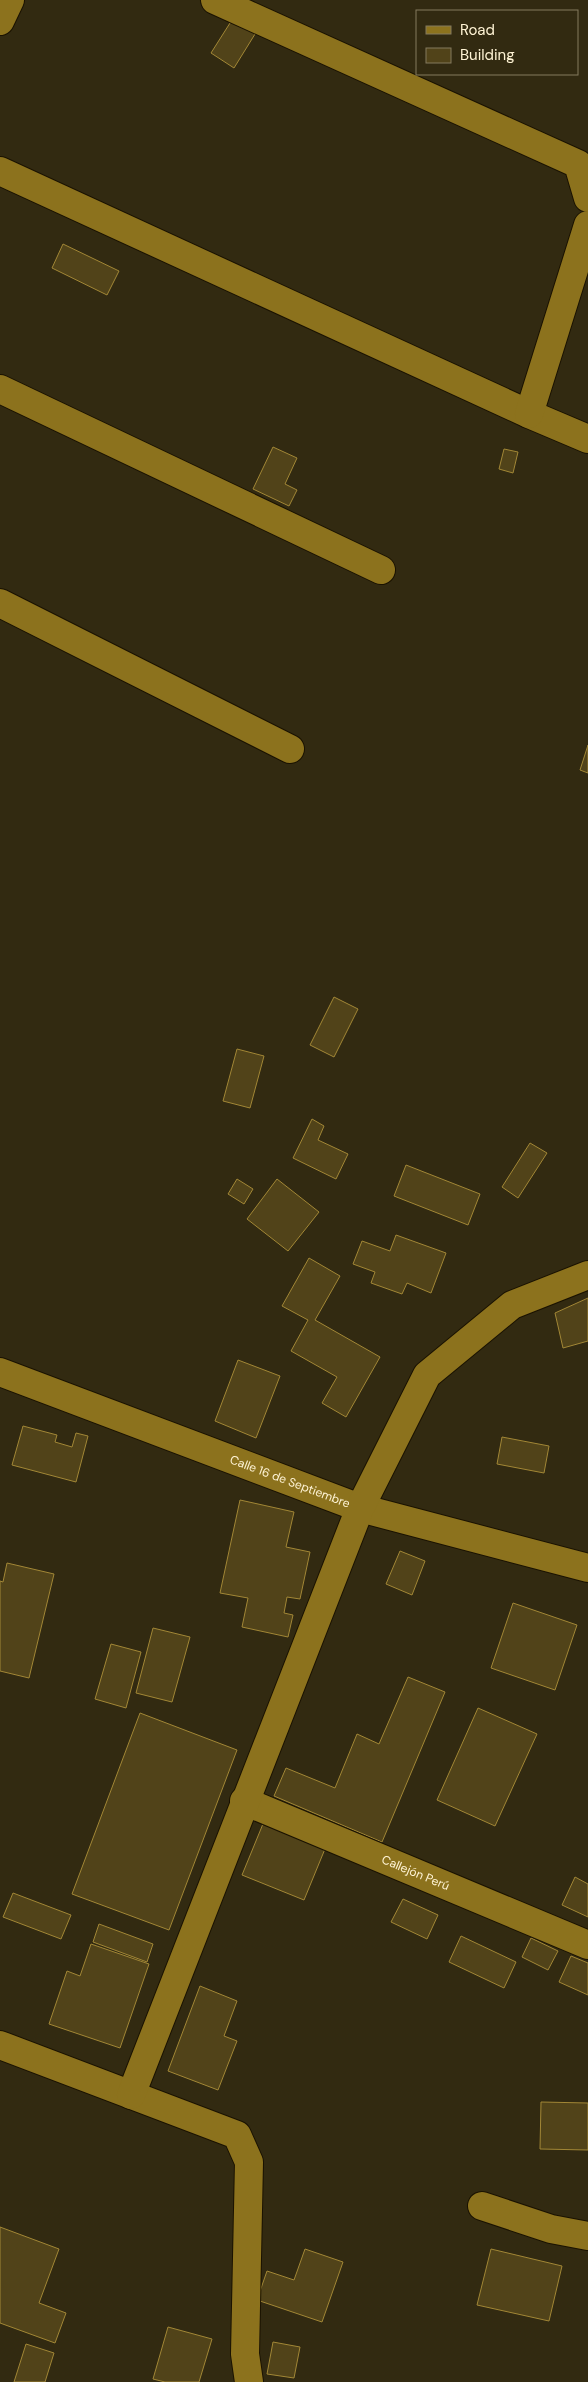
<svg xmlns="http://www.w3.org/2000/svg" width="588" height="2382" viewBox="0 0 588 2382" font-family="'DM Sans',sans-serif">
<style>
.building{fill:#514319;stroke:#a28736}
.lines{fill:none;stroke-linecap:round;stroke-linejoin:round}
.street-casing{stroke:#1a1200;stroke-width:30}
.street{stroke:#8c721d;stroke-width:28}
.labels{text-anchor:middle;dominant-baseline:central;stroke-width:4;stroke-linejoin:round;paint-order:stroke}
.street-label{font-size:12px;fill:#fef3d4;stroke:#322a11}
</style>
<rect width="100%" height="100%" fill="#322a11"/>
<g class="building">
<polygon points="237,12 260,26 234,68 211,53"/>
<polygon points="63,244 119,271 107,295 52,268"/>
<polygon points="273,447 297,458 285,484 297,490 289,506 253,489"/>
<polygon points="504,449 518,452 513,473 499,469"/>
<polygon points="588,745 588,773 580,770"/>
<polygon points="334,997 358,1009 334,1057 310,1045"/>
<polygon points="237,1049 264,1056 250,1108 223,1101"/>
<polygon points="312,1119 324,1126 318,1140 348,1154 336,1179 293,1158"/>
<polygon points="530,1143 547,1153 518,1198 502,1187"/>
<polygon points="406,1165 480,1194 468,1225 394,1196"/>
<polygon points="237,1179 253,1189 244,1204 228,1194"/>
<polygon points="277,1179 319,1212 288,1251 247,1219"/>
<polygon points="396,1235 446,1253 431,1293 407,1283 402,1294 371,1283 375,1272 353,1264 362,1241 390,1251"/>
<polygon points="309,1258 340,1276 315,1320 380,1357 346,1417 322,1403 337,1377 291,1351 308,1320 282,1306"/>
<polygon points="588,1298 588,1341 563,1348 555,1313"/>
<polygon points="238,1360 280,1376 256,1438 215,1421"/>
<polygon points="23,1426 57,1435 55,1442 72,1447 76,1433 88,1436 76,1482 12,1465"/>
<polygon points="502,1437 549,1446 544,1473 497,1464"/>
<polygon points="240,1500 294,1512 286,1547 310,1552 300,1599 287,1597 284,1613 293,1615 288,1637 242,1627 248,1598 220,1593"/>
<polygon points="400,1551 425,1561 412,1595 386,1584"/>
<polygon points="7,1563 54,1574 29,1678 0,1671 0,1581 3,1582"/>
<polygon points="513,1603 577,1625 555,1690 491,1668"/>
<polygon points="153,1628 190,1637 172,1702 136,1693"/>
<polygon points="111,1644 141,1652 126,1708 95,1699"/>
<polygon points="408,1677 445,1692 382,1842 274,1796 286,1768 335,1788 357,1734 379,1744"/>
<polygon points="478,1708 537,1734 495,1826 437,1800"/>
<polygon points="140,1713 237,1750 169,1930 72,1894"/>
<polygon points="265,1819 327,1844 304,1900 242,1875"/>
<polygon points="575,1877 588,1884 588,1917 562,1905"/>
<polygon points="13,1893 71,1915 61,1939 3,1917"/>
<polygon points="403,1899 438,1915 427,1939 391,1922"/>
<polygon points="99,1924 153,1944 147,1962 93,1942"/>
<polygon points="461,1936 516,1962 504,1988 449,1962"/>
<polygon points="531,1938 558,1951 548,1970 522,1957"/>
<polygon points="91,1944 149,1964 120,2048 49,2024 67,1971 80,1976"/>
<polygon points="571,1956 588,1963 588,1995 559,1982"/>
<polygon points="200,1986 237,2001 224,2036 237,2041 218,2090 168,2071"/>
<polygon points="541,2102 588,2103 588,2150 540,2149"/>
<polygon points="0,2227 59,2249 39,2303 66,2313 55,2343 0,2323"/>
<polygon points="305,2249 343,2262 322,2322 257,2300 267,2271 294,2280"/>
<polygon points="491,2249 562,2266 549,2321 477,2305"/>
<polygon points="168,2327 212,2339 199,2382 165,2382 153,2379"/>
<polygon points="273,2342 300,2347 294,2378 267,2374"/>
<polygon points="26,2344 54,2353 45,2382 14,2382"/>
</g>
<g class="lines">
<defs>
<g id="street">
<polyline points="215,0 578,164 588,198"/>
<polyline points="0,21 10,0"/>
<polyline points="0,171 529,414 588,439"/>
<polyline points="0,389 381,570"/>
<polyline points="529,414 588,225"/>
<polyline points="0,603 290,749"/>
<path id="s1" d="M0,1372L360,1508L588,1568"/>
<path id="s2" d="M244,1801L588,1945"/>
<polyline points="0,2045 237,2135 249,2162 245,2354 249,2382"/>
<polyline points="131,2095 360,1508 427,1375 512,1305 588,1275"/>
<polyline points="482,2206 551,2229 588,2236"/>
</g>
</defs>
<use href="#street" class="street-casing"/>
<use href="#street" class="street"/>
</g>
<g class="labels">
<g class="street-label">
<text stroke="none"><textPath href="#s1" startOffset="310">Calle 16 de Septiembre</textPath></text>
<text stroke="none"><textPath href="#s2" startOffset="186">Callejón Perú</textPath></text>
</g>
</g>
<rect x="416" y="10" width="162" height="65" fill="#322a11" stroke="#847a5f"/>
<rect x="426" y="26" width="25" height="8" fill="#8c721d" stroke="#847a5f"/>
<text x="460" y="35" font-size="15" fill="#fef3d4">Road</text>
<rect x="426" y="48" width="25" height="15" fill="#514319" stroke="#847a5f"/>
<text x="460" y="60" font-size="15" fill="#fef3d4">Building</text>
</svg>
